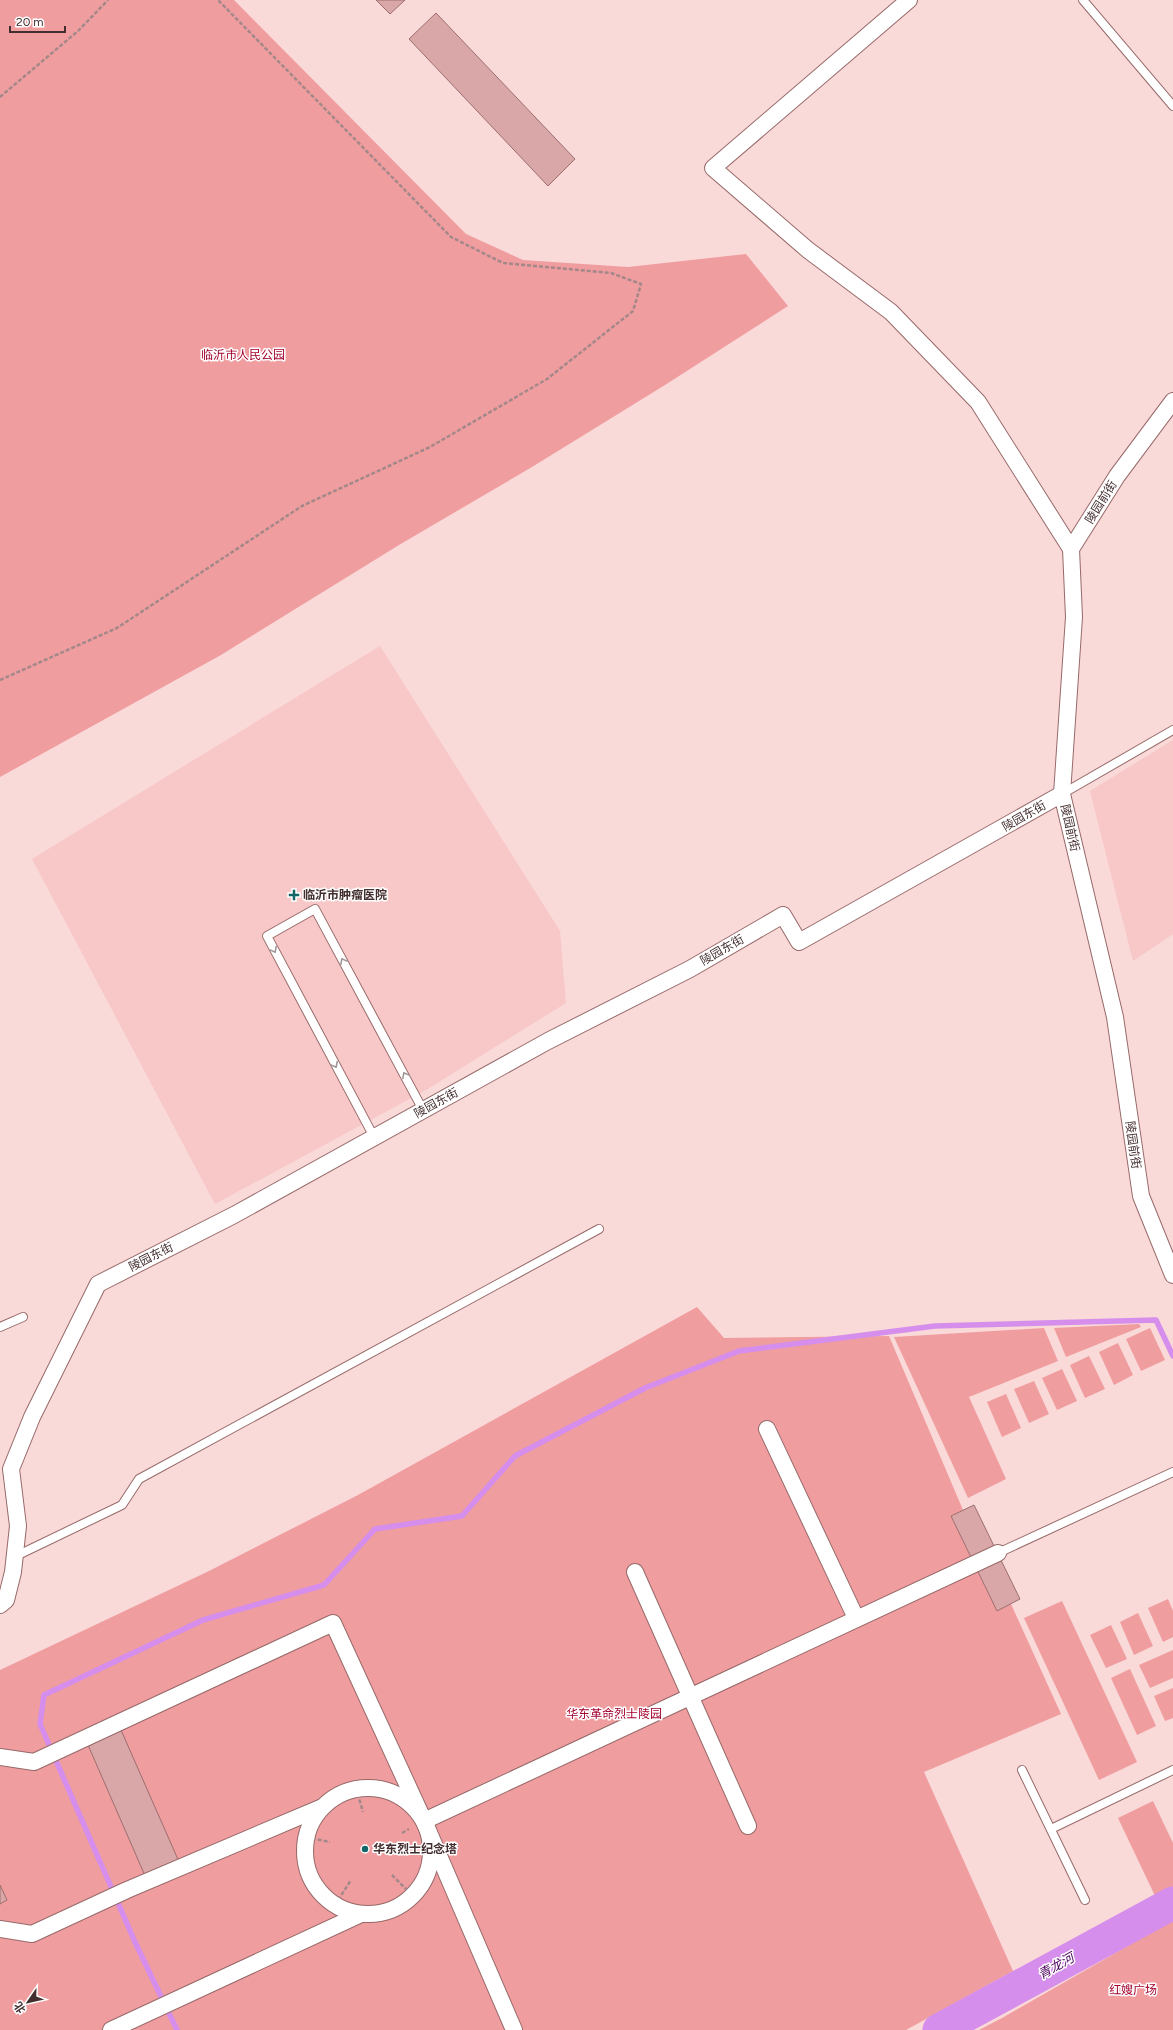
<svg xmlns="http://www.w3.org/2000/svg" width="1173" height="2030" viewBox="0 0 1173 2030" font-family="Figtree,'Noto Sans SC',sans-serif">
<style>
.built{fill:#f8c7c7}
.green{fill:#f09d9f}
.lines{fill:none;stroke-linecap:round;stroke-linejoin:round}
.stream{stroke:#d58eec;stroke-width:5.5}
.river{stroke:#d58eec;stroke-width:33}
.building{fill:#daa7a8;stroke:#9c6e6e}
.lane-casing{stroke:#976969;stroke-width:10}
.street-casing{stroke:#976969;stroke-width:18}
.path{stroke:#a48889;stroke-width:2.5;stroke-dasharray:4 2;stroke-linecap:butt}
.lane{stroke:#fff;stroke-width:8}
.street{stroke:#fff;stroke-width:16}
.oneway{stroke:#a19697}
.poi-dot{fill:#156467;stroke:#fff;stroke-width:1.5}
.labels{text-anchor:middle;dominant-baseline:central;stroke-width:3;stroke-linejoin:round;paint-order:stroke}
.park-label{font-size:12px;fill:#a3022d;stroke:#fff}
.street-label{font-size:12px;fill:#432e2f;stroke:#fff}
.poi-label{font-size:12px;font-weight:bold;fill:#432e2f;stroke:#fff;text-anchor:start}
.water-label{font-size:13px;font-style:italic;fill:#4d055e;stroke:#fff}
</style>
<rect width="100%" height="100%" fill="#fad9d9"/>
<g class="built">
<polygon points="380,646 560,931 566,1003 426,1090 215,1204 32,859"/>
<polygon points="1173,740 1173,934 1133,961 1090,791"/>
</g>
<g class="green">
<polygon points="0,0 234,0 466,234 523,260 628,267 746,254 788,306 665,385 532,467 399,545 221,655 0,777"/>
<polygon points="697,1307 724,1338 889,1336 963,1510 951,1516 997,1610 1011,1604 1061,1714 924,1772 1013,1971 906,2030 0,2030 0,1670 209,1571 358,1495"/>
<polygon points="1139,1324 1141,1327 1066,1357 1054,1328"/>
<polygon points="1044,1328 1058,1361 969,1397 1006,1479 968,1498 894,1337"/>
<polygon points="1150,1328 1165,1360 1141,1371 1126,1339"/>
<polygon points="1118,1343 1133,1375 1114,1385 1099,1352"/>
<polygon points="1089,1356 1105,1389 1085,1398 1070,1365"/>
<polygon points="1062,1369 1077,1401 1057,1410 1042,1378"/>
<polygon points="1034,1381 1049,1414 1029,1423 1014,1389"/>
<polygon points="1006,1394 1021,1428 1002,1437 987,1402"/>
<polygon points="1168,1599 1173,1611 1173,1637 1163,1642 1148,1608"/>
<polygon points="1062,1601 1137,1762 1099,1780 1024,1618"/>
<polygon points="1138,1613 1153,1646 1134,1655 1120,1622"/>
<polygon points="1111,1625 1127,1659 1106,1668 1090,1635"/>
<polygon points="1173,1650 1173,1678 1150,1688 1139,1665"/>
<polygon points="1130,1669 1156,1726 1137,1735 1111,1678"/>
<polygon points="1173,1688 1173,1718 1165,1721 1154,1696"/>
<polygon points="1153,1801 1173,1843 1173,1892 1157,1900 1118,1818"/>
<polygon points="1173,1920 1173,2030 979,2030 1002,2018"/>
</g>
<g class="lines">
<polyline class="stream" points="177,2030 135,1942 40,1724 44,1695 203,1620 324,1585 375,1529 462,1516 515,1456 645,1388 739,1351 935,1326 1156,1320 1173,1356"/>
<polyline class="river" points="939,2030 1173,1903"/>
</g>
<g class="building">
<polygon points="376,0 405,0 390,14"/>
<polygon points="436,13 575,159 548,186 409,39"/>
<polygon points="974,1505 1020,1599 997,1611 951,1516"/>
<polygon points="121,1730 180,1864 146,1878 88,1745"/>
<polygon points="0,1885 7,1900 0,1904"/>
</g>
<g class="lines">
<defs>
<g id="lane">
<polyline points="1083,0 1173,106"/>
<polyline points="1062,794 1173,730"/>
<polyline points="374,1137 267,936 315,909 423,1110"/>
<polyline points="0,1327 23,1317"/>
<polyline points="998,1553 1173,1472"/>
<polyline points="14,1557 122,1505 139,1479 599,1229"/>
<polyline points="1022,1770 1085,1900"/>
<polyline points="1051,1829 1173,1770"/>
</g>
<g id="street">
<polyline points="909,0 713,168 808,250 891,312 978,402 1071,549"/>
<polyline points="1173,401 1117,476 1071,549 1074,617 1062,794 1115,1017 1141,1196 1173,1275"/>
<polyline points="767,1429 856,1618"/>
<polyline points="635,1572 748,1826"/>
<polyline points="0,1605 6,1600 13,1572 18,1526 11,1469 32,1417 98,1284 234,1215 548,1041 690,969 783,915 799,942 1062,794"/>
<polyline points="0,1757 34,1762 333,1623 424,1821 514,2030"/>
<circle cx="368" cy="1851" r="63"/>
<polyline points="424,1821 998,1553"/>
<polyline points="0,1929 32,1934 127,1890 320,1808"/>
<polyline points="111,2030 361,1914"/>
</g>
</defs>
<use href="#lane" class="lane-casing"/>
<use href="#street" class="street-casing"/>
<g class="path">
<polyline points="0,97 78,31 108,0"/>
<polyline points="0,680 117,628 302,506 430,447 547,379 633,311 641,284 611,273 503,263 451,237 218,0"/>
<polyline points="356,1788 363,1812"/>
<polyline points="402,1833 409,1829"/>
<polyline points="306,1837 330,1842"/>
<polyline points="392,1875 413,1896"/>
<polyline points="335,1905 351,1880"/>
</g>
<use href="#lane" class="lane"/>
<use href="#street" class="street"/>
</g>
<defs><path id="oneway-chevron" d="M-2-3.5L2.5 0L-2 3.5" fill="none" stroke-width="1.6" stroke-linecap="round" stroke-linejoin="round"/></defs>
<g class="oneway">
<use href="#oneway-chevron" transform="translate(274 950) rotate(62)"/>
<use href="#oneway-chevron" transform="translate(343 961) rotate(-118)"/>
<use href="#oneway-chevron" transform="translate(335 1065) rotate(62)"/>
<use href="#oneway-chevron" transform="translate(405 1075) rotate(-118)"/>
</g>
<g class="poi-dot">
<path d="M292 889h4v4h4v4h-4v4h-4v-4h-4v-4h4z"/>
<circle cx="365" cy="1849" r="4"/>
</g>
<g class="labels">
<g class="park-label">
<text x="243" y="355">临沂市人民公园</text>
<text x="614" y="1714">华东革命烈士陵园</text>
<text x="1133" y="1990">红嫂广场</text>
</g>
<g class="street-label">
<text transform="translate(1101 502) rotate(-58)">陵园前街</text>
<text transform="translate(1024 816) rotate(-30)">陵园东街</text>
<text transform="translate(1070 828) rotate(77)">陵园前街</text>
<text transform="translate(722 950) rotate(-30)">陵园东街</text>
<text transform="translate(436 1103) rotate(-29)">陵园东街</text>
<text transform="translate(1133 1145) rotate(82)">陵园前街</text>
<text transform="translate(151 1257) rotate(-27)">陵园东街</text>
</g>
<g class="poi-label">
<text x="303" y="895">临沂市肿瘤医院</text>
<text x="373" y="1849">华东烈士纪念塔</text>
</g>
<g class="water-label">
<text transform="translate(1056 1966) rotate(-29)">青龙河</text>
</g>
</g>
<g transform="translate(28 2002) rotate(236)" stroke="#ffffff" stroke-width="3" paint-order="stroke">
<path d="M0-3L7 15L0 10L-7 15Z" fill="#432e2f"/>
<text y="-6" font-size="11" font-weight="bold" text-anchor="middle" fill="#432e2f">北</text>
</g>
<path d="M10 26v6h55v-6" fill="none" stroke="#432e2f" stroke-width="2"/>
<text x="16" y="26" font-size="12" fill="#432e2f" stroke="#ffffff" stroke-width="3" paint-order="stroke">20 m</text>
</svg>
